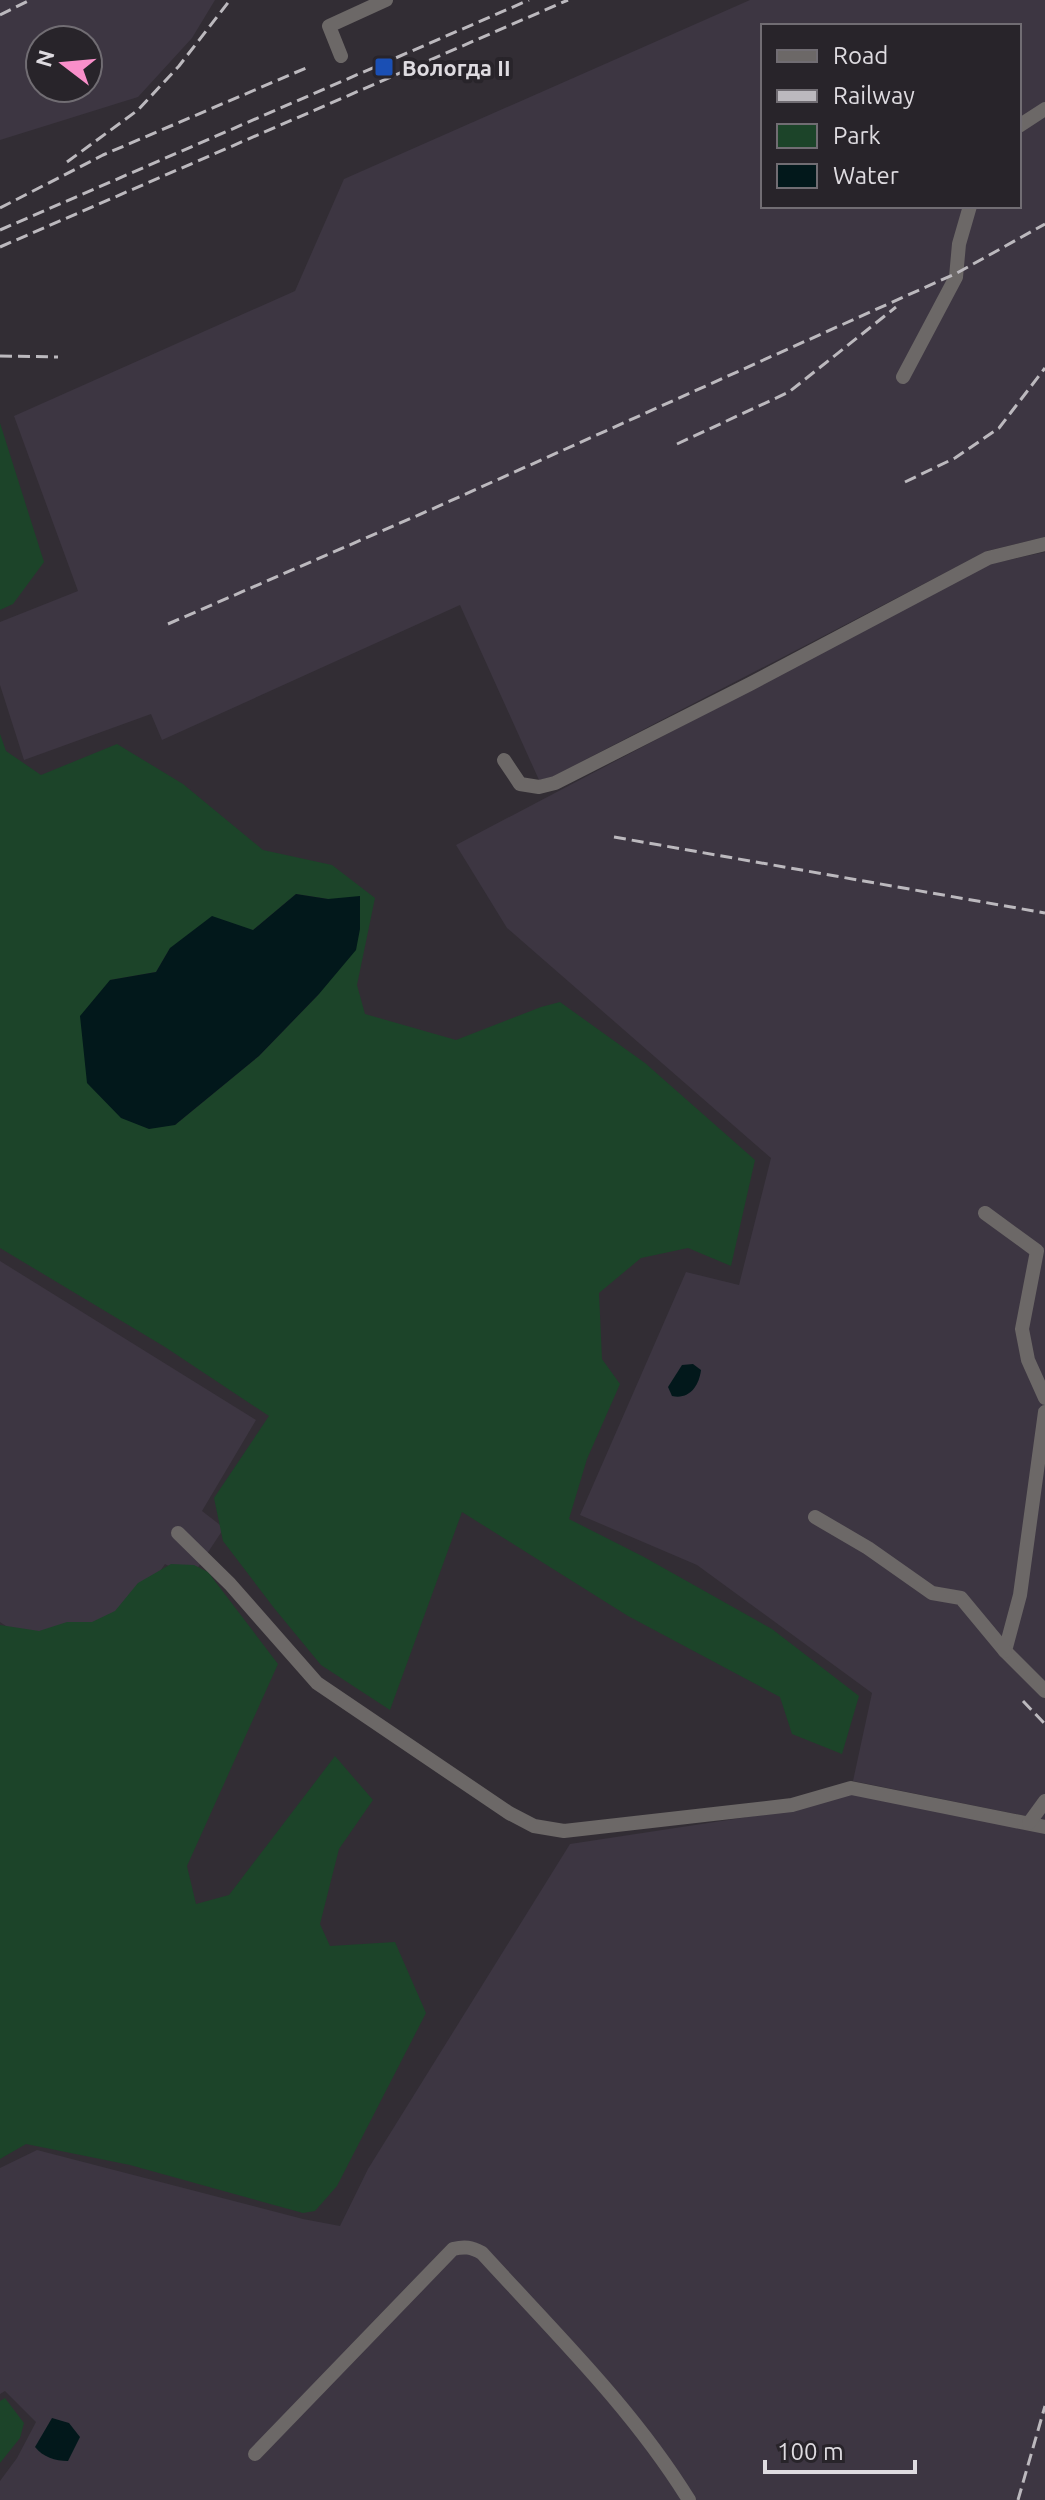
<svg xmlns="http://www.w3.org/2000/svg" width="1045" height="2500" viewBox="0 0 1045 2500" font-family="Ubuntu,sans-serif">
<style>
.built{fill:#3d3642;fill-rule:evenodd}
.green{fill:#1c4429;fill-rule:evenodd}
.water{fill:#02181b}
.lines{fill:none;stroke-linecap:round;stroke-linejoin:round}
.minor{stroke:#6c6867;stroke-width:14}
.rail{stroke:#bcb9be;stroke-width:3;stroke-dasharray:12 6;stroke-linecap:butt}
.transit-dot{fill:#1a4fb4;stroke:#28242a;stroke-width:3}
.labels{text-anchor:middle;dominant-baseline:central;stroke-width:8;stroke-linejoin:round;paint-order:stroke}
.poi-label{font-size:22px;font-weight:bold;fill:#dedbe0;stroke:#28242a;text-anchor:start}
</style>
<rect width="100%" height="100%" fill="#322d34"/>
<g class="built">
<path d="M0,0H215L192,38L138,97L0,140ZM88,40V88H40V40Z"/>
<path d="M750,0H1045V537L987,551L552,777L539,780L460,605L162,740L151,714L24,760L0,685V622L78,591L14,416L295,291L344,179ZM763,26H1019V206H763Z"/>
<polygon points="1045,552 1045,1820 853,1781 872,1693 697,1565 580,1515 686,1272 739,1285 771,1158 507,928 456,845 990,564"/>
<polygon points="0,1261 256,1420 202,1511 224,1528 191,1578 165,1564 85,1679 0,1622"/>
<polygon points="851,1794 1045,1833 1045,2500 0,2500 0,2481 17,2458 36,2422 5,2391 0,2394 0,2168 37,2150 303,2219 340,2226 368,2169 570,1844 793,1810"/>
</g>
<g class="green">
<polygon points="0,423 44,562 13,604 0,610"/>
<path d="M0,734L6,751L41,775L117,744L183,784L263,850L332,865L375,898L357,985L365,1014L456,1040L541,1007L560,1002L645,1063L755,1160L731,1266L688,1248L641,1258L599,1293L602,1359L620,1384L587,1459L569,1519L644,1557L772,1629L859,1696L842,1754L792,1734L780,1697L628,1616L462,1512L390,1710L321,1665L274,1608L223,1541L214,1498L269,1416L165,1347L0,1248ZM296,894L328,899L319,994L259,1056L175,1125L110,980L156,972L170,948L253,930Z"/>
<polygon points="171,1564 194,1565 208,1572 278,1664 187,1866 196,1904 229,1895 335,1756 373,1800 339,1849 320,1924 330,1946 395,1942 426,2013 337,2186 315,2211 303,2213 130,2165 26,2144 0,2159 0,1625 39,1631 67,1622 92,1622 115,1611 138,1583"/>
<polygon points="5,2398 24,2423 20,2438 0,2463 0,2401"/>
</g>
<g class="water">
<polygon points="296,894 328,899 360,896 360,929 356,950 319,994 259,1056 175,1125 149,1129 121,1118 87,1083 80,1016 110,980 156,972 170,948 212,916 253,930"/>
<path d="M693,1364L701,1370C699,1386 689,1400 672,1396L668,1387L682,1365Z"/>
<path d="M52,2418L69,2423L80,2437L68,2461C55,2461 43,2457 35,2447Z"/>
</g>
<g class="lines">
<g class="minor">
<polyline points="341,56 329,26 386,0"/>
<polyline points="1019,126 1045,109"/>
<polyline points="903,377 956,277 959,244 970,206"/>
<polyline points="504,760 520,784 539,787 555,783 750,684 988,558 1045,544"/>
<polyline points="985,1213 1037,1251 1022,1329 1028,1360 1045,1398"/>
<polyline points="1045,1412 1020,1595 1005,1651 1045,1691"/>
<polyline points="815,1517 868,1548 932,1593 961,1598 1005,1651"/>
<polyline points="178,1533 230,1584 317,1683 509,1813 534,1826 564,1831 792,1805 851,1788 1045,1827"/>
<polyline points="1029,1823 1045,1801"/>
<path d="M255,2454L453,2249C465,2246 471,2247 482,2253C554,2332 633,2409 689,2500"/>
</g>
<g class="rail">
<polyline points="0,15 30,0"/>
<polyline points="67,162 138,110 179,66 230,0"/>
<polyline points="0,208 103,155 306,68"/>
<polyline points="0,230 529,0"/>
<polyline points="0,247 568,0"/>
<polyline points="0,356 58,357"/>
<polyline points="677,444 789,392 896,307"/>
<polyline points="905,482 955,458 999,428 1045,368"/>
<polyline points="168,624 430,510 957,273 1045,224"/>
<polyline points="614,837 1045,913"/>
<polyline points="1023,1701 1045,1724"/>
<polyline points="1018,2500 1045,2406"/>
</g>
</g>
<rect class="transit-dot" x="374" y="57" width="20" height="20" rx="4"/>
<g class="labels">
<g class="poi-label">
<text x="402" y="67">Вологда II</text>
</g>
</g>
<rect x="761" y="24" width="260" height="184" fill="#28242a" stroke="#716d73" stroke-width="2"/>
<rect x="777" y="50" width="40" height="12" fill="#6c6867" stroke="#716d73" stroke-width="2"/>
<text x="833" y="64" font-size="24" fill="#dedbe0">Road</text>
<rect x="777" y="90" width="40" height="12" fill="#bcb9be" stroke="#716d73" stroke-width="2"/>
<text x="833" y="104" font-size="24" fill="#dedbe0">Railway</text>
<rect x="777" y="124" width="40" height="24" fill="#1c4429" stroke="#716d73" stroke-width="2"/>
<text x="833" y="144" font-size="24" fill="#dedbe0">Park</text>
<rect x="777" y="164" width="40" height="24" fill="#02181b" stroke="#716d73" stroke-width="2"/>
<text x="833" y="184" font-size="24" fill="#dedbe0">Water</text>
<g transform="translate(64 64) rotate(286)"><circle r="38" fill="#28242a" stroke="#716d73" stroke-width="2"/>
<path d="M0-6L14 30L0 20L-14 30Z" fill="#f98fca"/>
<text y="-12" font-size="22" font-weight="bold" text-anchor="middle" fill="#dedbe0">N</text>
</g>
<path d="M765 2460v12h150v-12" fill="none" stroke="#dedbe0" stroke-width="4"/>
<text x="777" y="2460" font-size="24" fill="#dedbe0" stroke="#28242a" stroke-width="6" paint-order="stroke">100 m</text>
</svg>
